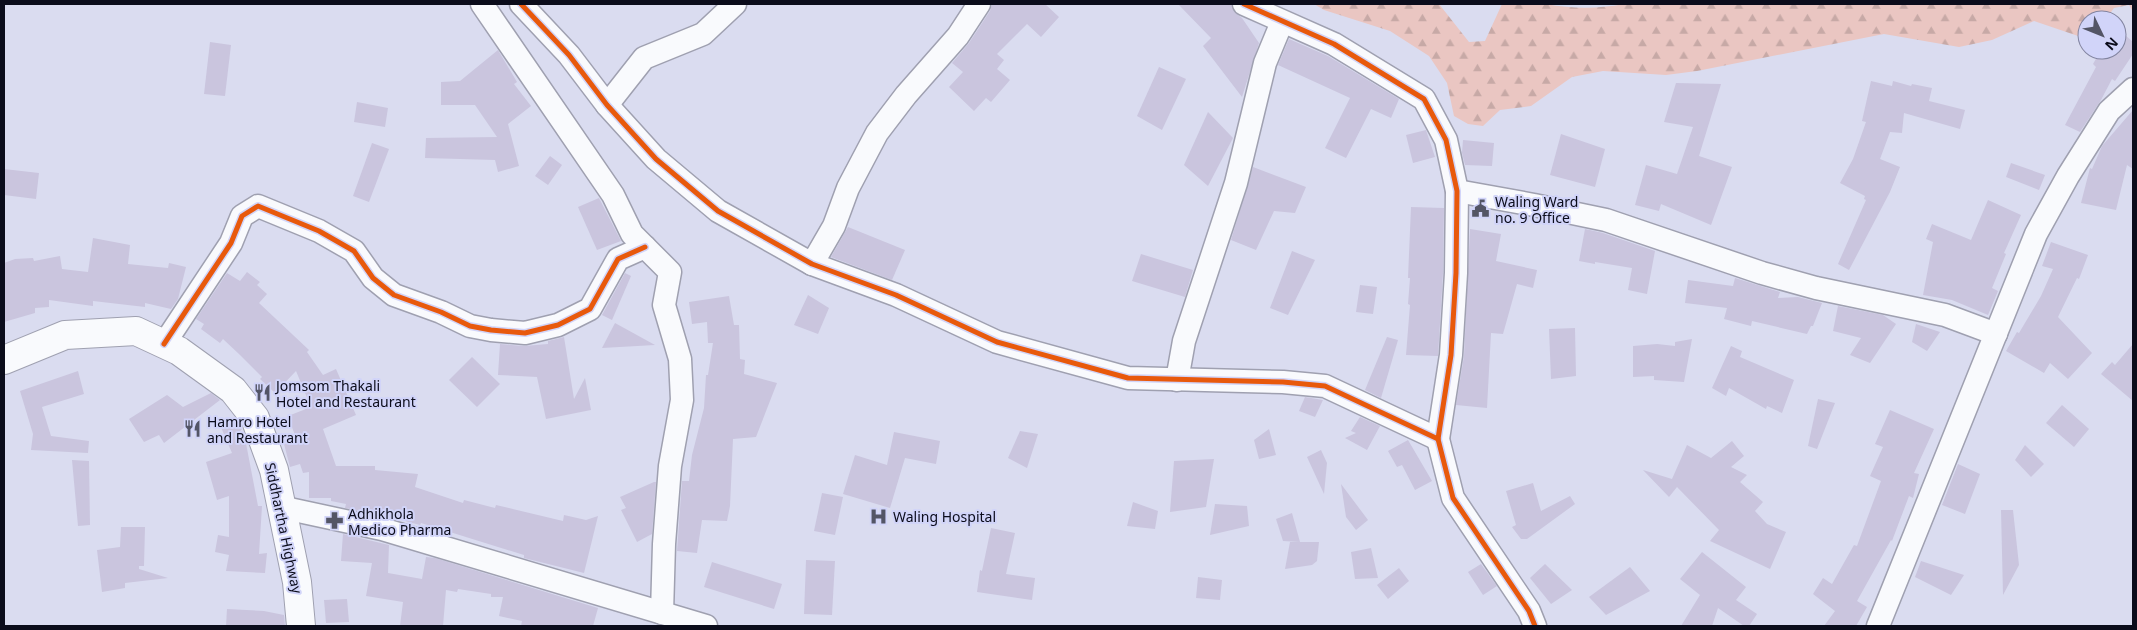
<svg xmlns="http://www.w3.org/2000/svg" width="2137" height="630" viewBox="0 0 2137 630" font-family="'Noto Sans',sans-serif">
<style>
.forest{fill:url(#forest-firs)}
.building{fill:#cac5de}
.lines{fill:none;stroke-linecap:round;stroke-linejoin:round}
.minor-casing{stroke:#9fa0b0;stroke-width:25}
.highway-casing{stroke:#9fa0b0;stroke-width:30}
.minor{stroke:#f9fafd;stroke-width:22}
.highway{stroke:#f9fafd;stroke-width:28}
.cycleway-casing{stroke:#d1d4f9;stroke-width:8}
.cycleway{stroke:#e8590c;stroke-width:5}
.labels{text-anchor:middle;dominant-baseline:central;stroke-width:4;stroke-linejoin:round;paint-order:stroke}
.poi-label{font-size:14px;fill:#0b0c1b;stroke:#d1d4f9;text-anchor:start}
.street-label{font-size:14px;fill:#0b0c1b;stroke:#d1d4f9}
</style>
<defs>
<pattern id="forest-firs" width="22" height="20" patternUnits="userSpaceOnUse" patternTransform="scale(1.25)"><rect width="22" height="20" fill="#eac6c2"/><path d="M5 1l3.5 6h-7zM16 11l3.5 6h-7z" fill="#c7a9a6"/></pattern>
</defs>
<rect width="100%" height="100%" fill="#dadcf0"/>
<path class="forest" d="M1314,4H1439L1469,42L1485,41L1502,4C1516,4 1533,1 1546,4C1573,9 1597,9 1624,4H2133V12L2129,5L2114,8L2105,20H2087V35L2081,37L2034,21L1992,40L1959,47L1884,34L1697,71L1666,75L1603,71L1572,77L1531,106L1500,110L1483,126L1468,124L1454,116L1447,83L1429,56L1390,31L1324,10Z"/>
<g class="building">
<polygon points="992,4 1045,4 1059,17 1041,37 1027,24 997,54 1004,60 997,69 1010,80 991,102 986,98 974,111 949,87 963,72 952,63 969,43 990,11"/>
<polygon points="1178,4 1231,4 1234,12 1242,18 1259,43 1242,97 1203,46 1211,38"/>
<polygon points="2117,28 2133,42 2133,54 2115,81 2112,79 2101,100 2080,132 2065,125 2096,67 2093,64 2101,50 2117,50"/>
<polygon points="1289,39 1328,56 1399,99 1391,118 1371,109 1346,158 1325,148 1350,98 1278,65"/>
<polygon points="210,42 231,45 225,96 204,94"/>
<polygon points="498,50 517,82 514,84 531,106 508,124 519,166 498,172 495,160 425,158 426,138 497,137 475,105 441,105 441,82 460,81"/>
<polygon points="1159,67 1186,79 1162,130 1137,116"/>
<polygon points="1871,81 1892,86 1893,81 1911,86 1912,84 1932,88 1929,101 1965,110 1960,129 1904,113 1902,133 1890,132 1880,159 1900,167 1890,192 1849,270 1838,264 1866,200 1864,199 1865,196 1840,183 1853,159 1866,122 1862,121"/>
<polygon points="1676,83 1721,84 1699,156 1732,167 1711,225 1661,204 1659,211 1635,205 1646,165 1677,174 1693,127 1664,122"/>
<polygon points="357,102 388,108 385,127 354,122"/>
<polygon points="2133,110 2133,169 2127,165 2116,210 2081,203 2090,168 2092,169 2102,146"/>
<polygon points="1208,112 1233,138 1208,186 1184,165"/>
<polygon points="1426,130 1435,157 1413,163 1406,135"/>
<polygon points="1561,134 1605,149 1595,187 1550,175"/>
<polygon points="1463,140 1494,143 1492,166 1465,165 1462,153"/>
<polygon points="372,143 389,149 369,202 353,196"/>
<polygon points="550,156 562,165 548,185 535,176"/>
<polygon points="2011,163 2045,175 2039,190 2006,177"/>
<polygon points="1253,167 1306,187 1295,213 1274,211 1256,250 1231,240"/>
<polygon points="4,169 39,173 36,199 4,195"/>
<polygon points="599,198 621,241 597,250 578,207"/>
<polygon points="1988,200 2021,215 2004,253 2006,254 1992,288 1998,291 1988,315 1952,300 1923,295 1933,242 1926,239 1932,224 1971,240"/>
<polygon points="1411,207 1444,208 1443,273 1438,356 1406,355 1410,305 1408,304 1410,278 1408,278"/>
<polygon points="848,227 905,250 892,280 831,257"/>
<polygon points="1470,229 1501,234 1496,261 1537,270 1533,288 1517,284 1503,334 1491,333 1487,408 1456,405 1464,356"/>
<polygon points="1585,229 1603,233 1655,251 1647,294 1628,290 1632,268 1595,262 1595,264 1579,261"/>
<polygon points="93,238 130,245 128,264 168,268 169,263 186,267 178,299 171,309 145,303 145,307 93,301 93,306 49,300 49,307 35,308 35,313 4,322 4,263 15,259 33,258 34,261 60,256 62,269 88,272"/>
<polygon points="2051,242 2088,255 2079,279 2077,278 2058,317 2092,353 2068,379 2050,363 2044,373 2006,351 2017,332 2019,333 2041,296 2053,269 2042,266"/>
<polygon points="1292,251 1315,260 1288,315 1270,308"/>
<polygon points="1141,254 1193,270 1185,297 1132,281"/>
<polygon points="247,272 260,282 257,285 267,294 259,303 309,350 307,352 323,375 336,369 356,415 323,429 336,466 375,466 375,470 418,474 415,487 463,503 464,500 495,508 496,505 563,521 564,515 586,520 598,516 584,573 524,558 524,555 421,523 420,525 390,517 345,508 346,504 331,501 331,498 309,498 309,472 303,473 300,464 290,467 284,444 297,441 288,416 311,407 296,371 275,393 260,379 262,377 240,355 223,339 220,343 201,329 204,324 196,319 227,273 240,281"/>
<polygon points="625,273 631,276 612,320 602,315"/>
<polygon points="1735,278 1780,292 1778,298 1798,297 1822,303 1813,326 1811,326 1807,334 1752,321 1751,326 1724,319 1727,308 1685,303 1688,280 1733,286"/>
<polygon points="1360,285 1377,287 1373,314 1356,312"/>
<polygon points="808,295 829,308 818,334 794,325"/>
<polygon points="729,296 734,325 739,325 740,359 745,360 744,374 777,383 756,437 733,439 730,506 727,521 702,520 697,553 677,551 682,481 689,481 692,455 704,408 706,375 708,375 713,343 708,343 707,322 692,324 689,302"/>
<polygon points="1838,306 1883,315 1896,324 1870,363 1850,355 1861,338 1833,331"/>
<polygon points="615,323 655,345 602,348"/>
<polygon points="1916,324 1940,332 1927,351 1912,342"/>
<polygon points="1575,328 1576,376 1551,379 1549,329"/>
<polygon points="564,337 574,399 585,378 591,410 546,419 537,377 498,375 500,344 524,346 548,344 548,341"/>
<polygon points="1387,337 1398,340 1381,398 1365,390"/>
<polygon points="1692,339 1684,382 1654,380 1654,376 1633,377 1633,346 1657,344 1675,346 1675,342"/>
<polygon points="2133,344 2133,401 2101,374 2112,362 2115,365"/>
<polygon points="1731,346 1742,351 1740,357 1794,380 1782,413 1767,406 1766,409 1729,388 1726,396 1712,388"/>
<polygon points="472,357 500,384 477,407 449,380"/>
<polygon points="78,371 84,394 42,407 51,436 89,441 88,453 31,450 33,434 20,391"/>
<polygon points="211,393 220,400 164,443 159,435 144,442 129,419 167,395 183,407"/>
<polygon points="1305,397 1323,400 1315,417 1299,411"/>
<polygon points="1818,399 1835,403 1817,449 1808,446"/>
<polygon points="2062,405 2089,429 2074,447 2046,423"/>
<polygon points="1890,410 1934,429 1914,473 1919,474 1913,498 1909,496 1892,541 1891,540 1857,601 1867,607 1856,626 1824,626 1835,611 1813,594 1823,578 1832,584 1854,545 1857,546 1881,481 1870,476 1883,447 1875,444"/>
<polygon points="1360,417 1380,426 1367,450 1345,438 1356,433 1351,431"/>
<polygon points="235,418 242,429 235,437 244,433 258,506 262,506 259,554 267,553 265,573 226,571 229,555 215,552 218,535 229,537 229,496 217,500 206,462 232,453 220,425"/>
<polygon points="1269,429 1276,455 1259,459 1254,440"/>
<polygon points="1020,431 1038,434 1027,468 1008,458"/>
<polygon points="894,432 940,441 936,464 905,458 890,508 843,494 855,455 887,465"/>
<polygon points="1408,440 1432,481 1415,490 1402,465 1397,467 1388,451"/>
<polygon points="1732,441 1744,456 1731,467 1747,475 1740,482 1763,502 1755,511 1767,524 1786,532 1770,569 1710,541 1719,530 1677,487 1669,497 1643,470 1672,479 1687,445 1711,458"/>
<polygon points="2025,445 2044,464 2031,477 2015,460"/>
<polygon points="1321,450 1327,463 1324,494 1307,457"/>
<polygon points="1214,459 1206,507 1170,512 1174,461"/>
<polygon points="72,460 89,461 90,525 78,526"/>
<polygon points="1958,464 1980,474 1965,514 1942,505"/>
<polygon points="654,482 656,482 652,534 637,542 621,510 626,508 620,497"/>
<polygon points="1533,483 1541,511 1570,496 1575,504 1527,539 1521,539 1512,527 1516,525 1506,491"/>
<polygon points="1341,484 1368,520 1356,530 1346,517"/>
<polygon points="822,493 843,497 835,535 814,531"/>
<polygon points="1133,502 1158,511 1155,529 1127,526"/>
<polygon points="1215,504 1247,506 1249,526 1210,535"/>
<polygon points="2001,510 2013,510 2019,565 2003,595"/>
<polygon points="1292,513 1300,542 1283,541 1276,519"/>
<polygon points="121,527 145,527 144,566 139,566 139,569 168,578 125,583 125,588 102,592 97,550 120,547"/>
<polygon points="991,528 1015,533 1006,574 1035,578 1032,600 977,592 980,570 982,571"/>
<polygon points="343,534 389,545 388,573 422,579 426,557 435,558 598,608 593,626 521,626 522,621 499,616 503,597 491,597 491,594 458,589 457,592 446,590 443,626 400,626 403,602 366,596 372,563 341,561"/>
<polygon points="1290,542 1319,542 1317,561 1312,565 1285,569"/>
<polygon points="1371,548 1378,578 1355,579 1351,552"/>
<polygon points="1702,552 1746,587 1736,600 1757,614 1749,626 1744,626 1718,608 1712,626 1681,626 1700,595 1680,579"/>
<polygon points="806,560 835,561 832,615 804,614"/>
<polygon points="1921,561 1964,575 1951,595 1915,577"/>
<polygon points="712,562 782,584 774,609 704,587"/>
<polygon points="1481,564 1497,586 1483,595 1468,572"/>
<polygon points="1545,564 1572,590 1551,604 1530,578"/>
<polygon points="1630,567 1650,591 1606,615 1589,597"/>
<polygon points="1399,568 1409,581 1388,599 1377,585"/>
<polygon points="1198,577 1222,580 1220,600 1196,598"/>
<polygon points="347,599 349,622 326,623 324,600"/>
<polygon points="227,609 264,611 284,615 285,626 226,626"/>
</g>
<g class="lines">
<defs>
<g id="minor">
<polyline points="482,4 613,195 632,234 670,272 664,305 680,359 682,400 670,466 664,544 662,613"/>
<polyline points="521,4 569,55 607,105 656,159 718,211 812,264 896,295 997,342 1128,378 1283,382 1325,386 1438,439"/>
<polyline points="1244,4 1334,44 1424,99 1446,140 1457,191 1456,273 1451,355 1438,439 1453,498 1529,611 1535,626"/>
<polyline points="607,105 644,58 703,34 735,4"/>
<polyline points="1457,191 1534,205 1606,220 1762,273 1816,288 1945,315 1996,334"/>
<polyline points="812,264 834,226 848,188 877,133 906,95 958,36 979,4"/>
<polyline points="164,344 231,243 242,216 258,206 319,231 354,251 373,278 394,295 441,312 470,326 491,330 525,333 558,325 590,309 618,259 645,247"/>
<polyline points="1177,380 1184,341 1236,183 1265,63 1282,22"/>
<polyline points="280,507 382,529 706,626"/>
<polyline points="1878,626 2036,234 2068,176 2109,111 2133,89"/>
</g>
<polyline id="highway" points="4,360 65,335 136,331 179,351 233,390 255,418 274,470 297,582 301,626"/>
</defs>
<use href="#minor" class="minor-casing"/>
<use href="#highway" class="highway-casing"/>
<use href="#minor" class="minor"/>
<use href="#highway" class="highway"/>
<defs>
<g id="cycleway">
<polyline points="521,4 569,55 607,105 656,159 718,211 812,264 896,295 997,342 1128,378 1283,382 1325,386 1438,439"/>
<polyline points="1244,4 1334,44 1424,99 1446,140 1457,191 1456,273 1451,355 1438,439 1453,498 1529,611 1535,626"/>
<polyline points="164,344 231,243 242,216 258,206 319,231 354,251 373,278 394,295 441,312 470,326 491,330 525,333 558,325 590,309 618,259 645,247"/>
</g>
</defs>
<use href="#cycleway" class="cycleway-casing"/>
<use href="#cycleway" class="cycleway"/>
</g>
<defs>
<symbol id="civic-bare" viewBox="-9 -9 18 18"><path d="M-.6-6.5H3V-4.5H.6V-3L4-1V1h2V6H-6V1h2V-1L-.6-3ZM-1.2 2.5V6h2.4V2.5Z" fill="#535566" stroke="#d1d4f9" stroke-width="2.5" paint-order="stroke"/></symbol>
<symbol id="restaurant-bare" viewBox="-9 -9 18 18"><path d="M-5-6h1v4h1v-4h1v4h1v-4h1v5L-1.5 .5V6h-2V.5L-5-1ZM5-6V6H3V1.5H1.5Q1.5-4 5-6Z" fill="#535566" stroke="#d1d4f9" stroke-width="2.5" paint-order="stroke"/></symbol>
<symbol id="hospital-bare" viewBox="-9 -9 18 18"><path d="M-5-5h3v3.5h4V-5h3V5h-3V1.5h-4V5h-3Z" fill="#535566" stroke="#d1d4f9" stroke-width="2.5" paint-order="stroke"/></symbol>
<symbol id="pharmacy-bare" viewBox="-9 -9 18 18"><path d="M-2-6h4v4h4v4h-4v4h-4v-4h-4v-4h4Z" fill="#535566" stroke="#d1d4f9" stroke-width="2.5" paint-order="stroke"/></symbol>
</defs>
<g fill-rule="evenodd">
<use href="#civic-bare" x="1468" y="196" width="25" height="25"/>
<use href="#restaurant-bare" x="250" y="380" width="25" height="25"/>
<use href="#restaurant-bare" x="180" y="416" width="25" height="25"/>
<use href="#hospital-bare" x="866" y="504" width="25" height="25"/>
<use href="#pharmacy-bare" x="322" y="508" width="25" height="25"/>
</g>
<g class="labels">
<g class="poi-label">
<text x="1495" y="201">Waling Ward<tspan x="1495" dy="16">no. 9 Office</tspan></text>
<text x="276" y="385">Jomsom Thakali<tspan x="276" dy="16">Hotel and Restaurant</tspan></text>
<text x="207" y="421">Hamro Hotel<tspan x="207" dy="16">and Restaurant</tspan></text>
<text x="348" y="513">Adhikhola<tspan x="348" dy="16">Medico Pharma</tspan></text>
<text x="893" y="516">Waling Hospital</text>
</g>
<g class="street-label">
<text transform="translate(284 528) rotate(78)">Siddhartha Highway</text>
</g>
</g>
<rect width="2137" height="630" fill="none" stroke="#0b0c1b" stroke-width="10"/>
<g transform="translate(2102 35) rotate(133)"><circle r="24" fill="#d1d4f9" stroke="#8284a0"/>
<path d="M0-4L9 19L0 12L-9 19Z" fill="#535566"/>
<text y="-8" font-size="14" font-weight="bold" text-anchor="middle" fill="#0b0c1b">N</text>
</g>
</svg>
